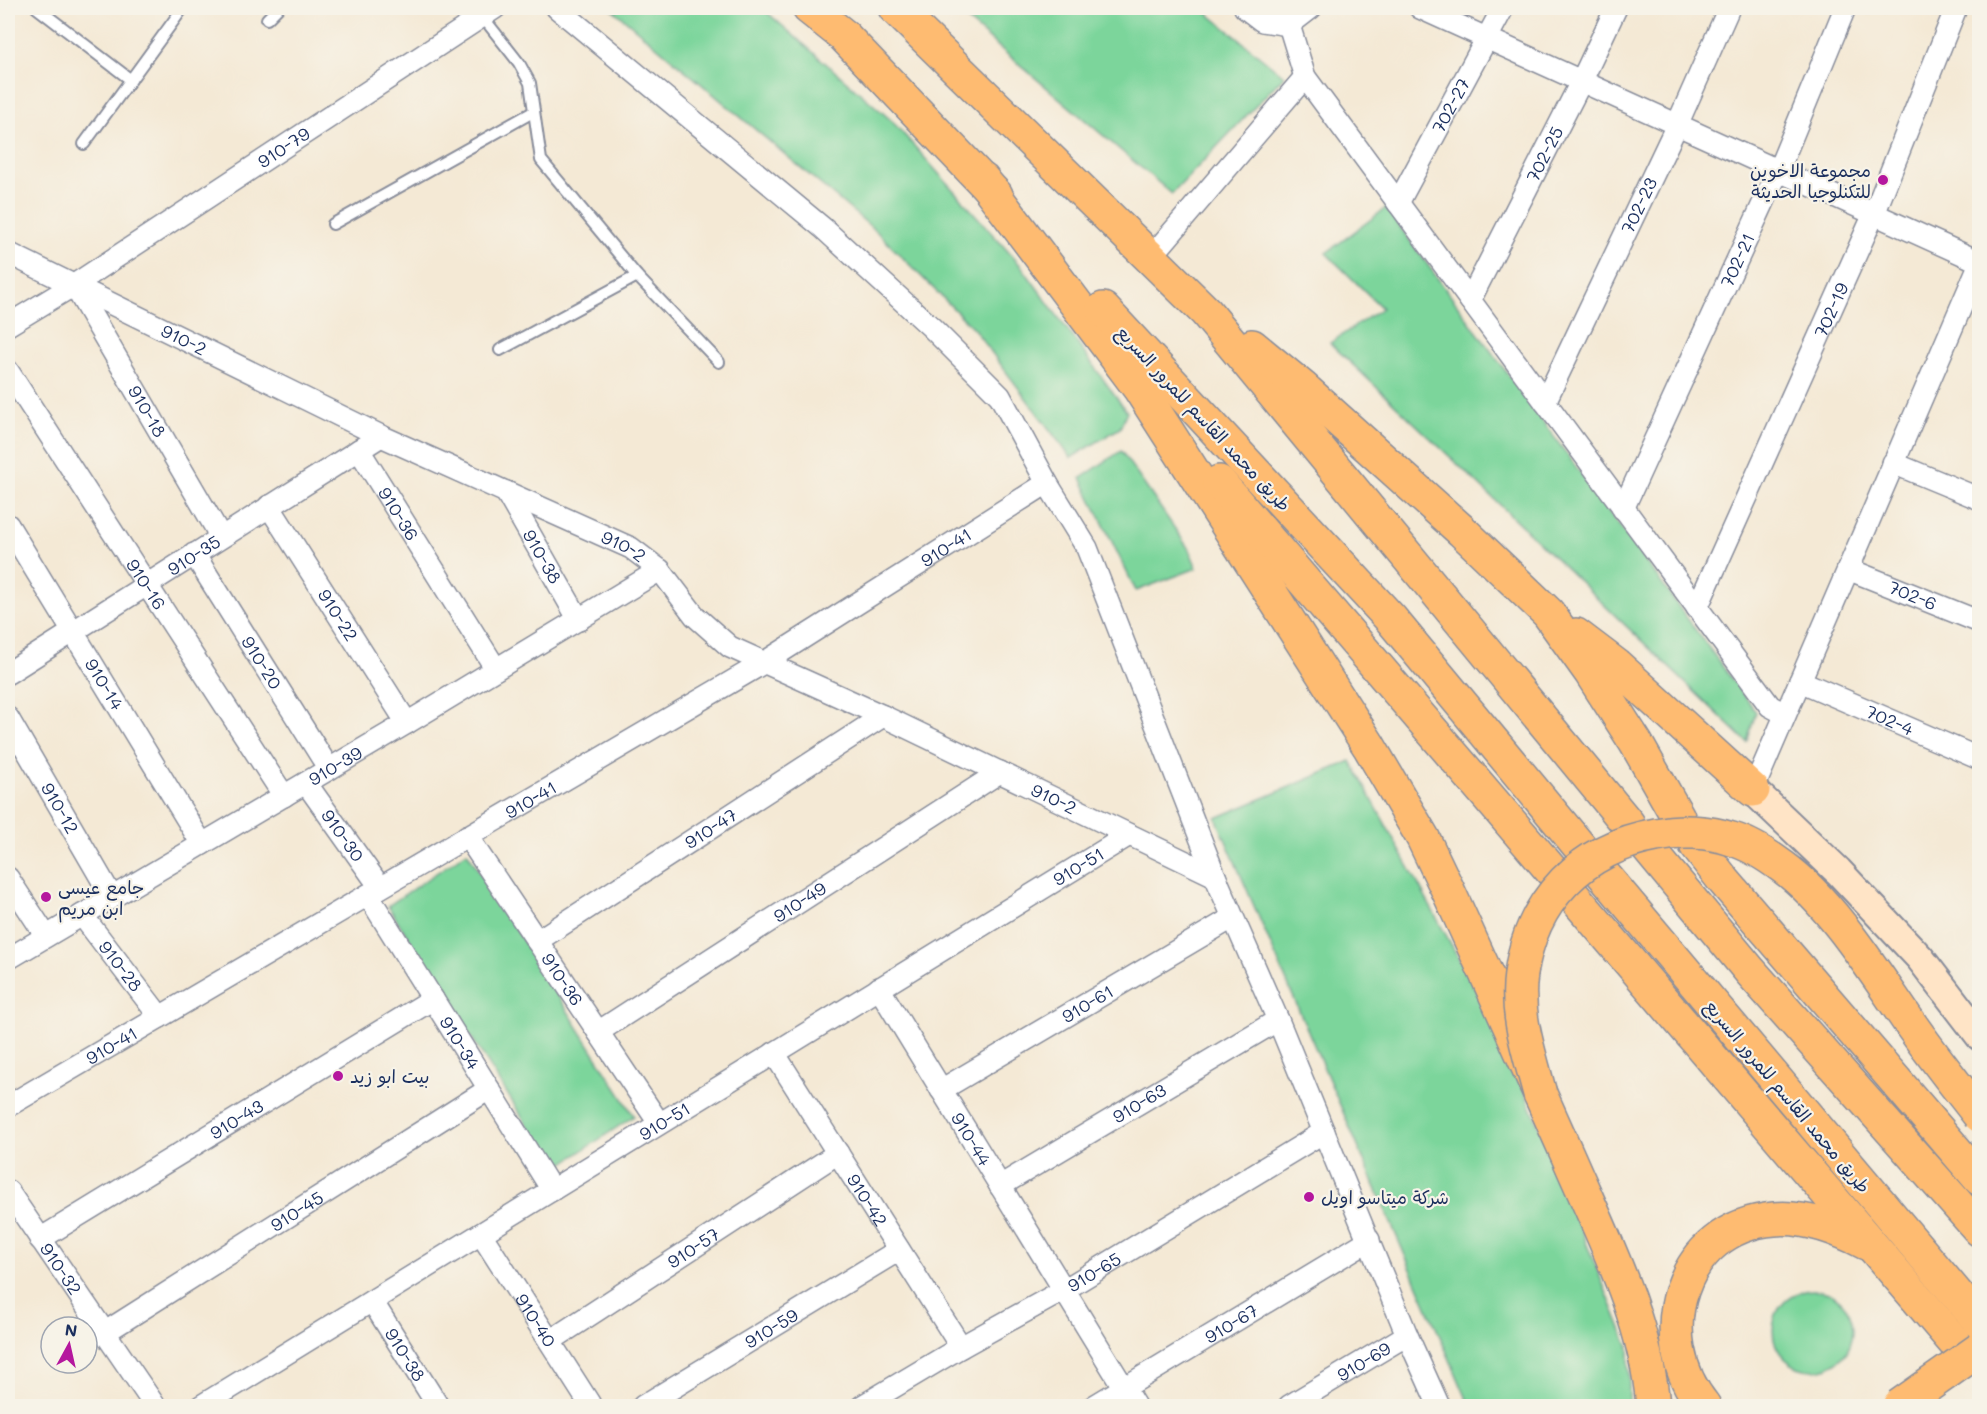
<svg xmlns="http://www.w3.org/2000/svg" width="1987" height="1414" viewBox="0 0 1987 1414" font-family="Mali,'Playpen Sans Arabic',sans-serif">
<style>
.green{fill:#7bd59b;stroke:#4b827c;stroke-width:1.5}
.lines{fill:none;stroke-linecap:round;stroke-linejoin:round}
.lane-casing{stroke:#888c9a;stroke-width:14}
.street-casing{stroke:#888c9a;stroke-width:24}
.secondary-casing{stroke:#888c9a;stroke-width:32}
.highway-casing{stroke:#888c9a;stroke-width:36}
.lane{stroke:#fff;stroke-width:10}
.street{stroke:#fff;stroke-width:21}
.secondary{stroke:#ffe4c6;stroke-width:28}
.highway{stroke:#febb71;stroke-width:33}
.highway-bridge-casing{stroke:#888c9a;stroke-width:36;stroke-linecap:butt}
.highway-bridge{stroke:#febb71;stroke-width:33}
.poi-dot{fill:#b5179e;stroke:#f7f3e8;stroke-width:2}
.labels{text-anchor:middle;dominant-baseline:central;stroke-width:4.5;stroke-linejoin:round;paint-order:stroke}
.street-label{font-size:18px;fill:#1b2f5e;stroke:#f7f3e8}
.poi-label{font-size:18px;fill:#1b2f5e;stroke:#f7f3e8;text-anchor:start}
</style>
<rect width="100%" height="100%" fill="#f7f3e8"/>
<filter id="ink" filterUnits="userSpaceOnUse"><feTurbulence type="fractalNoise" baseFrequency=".0167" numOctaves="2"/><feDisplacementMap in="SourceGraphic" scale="12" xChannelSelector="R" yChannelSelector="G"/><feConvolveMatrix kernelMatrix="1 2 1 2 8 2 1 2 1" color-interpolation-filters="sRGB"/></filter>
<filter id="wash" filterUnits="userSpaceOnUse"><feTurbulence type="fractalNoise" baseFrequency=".008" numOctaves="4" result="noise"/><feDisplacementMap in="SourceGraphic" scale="24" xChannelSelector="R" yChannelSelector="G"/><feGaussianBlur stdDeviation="1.35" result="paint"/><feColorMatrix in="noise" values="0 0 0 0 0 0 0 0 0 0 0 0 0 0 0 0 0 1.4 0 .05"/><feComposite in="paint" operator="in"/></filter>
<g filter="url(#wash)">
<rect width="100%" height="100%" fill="#f4e9d5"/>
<g class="green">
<polygon points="611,8 762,8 891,120 1022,267 1127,412 1120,428 1071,458 974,329 876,231"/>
<polygon points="953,8 1201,8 1284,76 1172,194"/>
<polygon points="1386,208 1756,712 1747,742 1447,454 1330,343 1382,308 1326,253"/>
<polygon points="1121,451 1189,549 1197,568 1136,591 1081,478"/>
<polygon points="1351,761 1505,1043 1629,1348 1629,1406 1470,1406 1216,818"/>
<polygon points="467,852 634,1116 555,1169 388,906"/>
<circle cx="1813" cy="1330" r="40"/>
</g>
</g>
<g filter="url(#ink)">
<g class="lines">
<defs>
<g id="lane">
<polyline points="37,8 131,80"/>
<polyline points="482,16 519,63 530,83 541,160 637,276 719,362"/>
<polyline points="267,19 278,8"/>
<polyline points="84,144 183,8"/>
<polyline points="333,224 533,112"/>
<polyline points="500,350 637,276"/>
<polyline points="8,752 22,744"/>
</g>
<g id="street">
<polyline points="557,8 823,228 931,327 1000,396 1047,483 1087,548 1215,876 1278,1020 1407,1335 1439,1406"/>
<polyline points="1245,8 1262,21 1289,25 1311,8"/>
<polyline points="1420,8 1980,262"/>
<polyline points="1289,25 1305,77 1770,706 1785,714"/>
<path id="s1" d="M1398,203L1503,8"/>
<path id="s2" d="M8,253L381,436L631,548L660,570L695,616L730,647L883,716L1215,876"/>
<polyline points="1151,257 1305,77"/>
<path id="s3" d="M74,285L221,537"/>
<path id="s4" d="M1470,300L1581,82L1616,8"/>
<path id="s5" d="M8,325L74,285L495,8"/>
<path id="s6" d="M8,371L284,796"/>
<path id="s7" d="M1545,402L1677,125L1729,8"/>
<path id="s8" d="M359,450L496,669"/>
<polyline points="1893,463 1980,499"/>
<path id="s9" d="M506,492L579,620"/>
<path id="s10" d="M269,506L407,723"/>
<path id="s11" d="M1623,509L1778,171L1845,8"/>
<path id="s12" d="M8,525L202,844"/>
<path id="s13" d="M194,554L329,769"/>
<path id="s14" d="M1848,569L1980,622"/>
<path id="s15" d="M1697,608L1874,214L1956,8"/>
<path id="s16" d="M8,673L381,436"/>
<path id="s17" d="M1800,681L1980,759"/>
<path id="s18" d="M8,718L112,897"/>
<path id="s19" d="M306,783L380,887"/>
<polyline points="1753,790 1980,263"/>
<path id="s20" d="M467,836L659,1123"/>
<polyline points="8,878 46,936"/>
<path id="s21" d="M368,895L552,1190"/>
<path id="s22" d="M82,915L160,1017"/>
<path id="s23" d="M537,941L883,716"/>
<path id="s24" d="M8,959L407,723L660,570"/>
<path id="s25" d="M879,988L1135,1406"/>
<path id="s26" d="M598,1032L1000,772"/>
<path id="s27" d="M774,1053L961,1347"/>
<path id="s28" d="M941,1090L1232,918"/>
<path id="s29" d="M8,1106L765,662L1047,483"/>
<path id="s30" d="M1000,1186L1278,1020"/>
<path id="s31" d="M8,1191L155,1406"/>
<path id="s32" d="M481,1234L591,1406"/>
<path id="s33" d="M40,1239L433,999"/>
<path id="s34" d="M372,1301L438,1406"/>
<path id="s35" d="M104,1333L489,1089"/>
<path id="s36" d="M550,1341L838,1153"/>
<path id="s37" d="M201,1406L1129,835"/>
<path id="s38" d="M643,1406L899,1250"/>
<path id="s39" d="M862,1406L961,1347L1064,1290L1324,1132"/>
<path id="s40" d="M1094,1406L1369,1240"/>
<path id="s41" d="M1289,1406L1407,1335"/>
</g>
<polyline id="secondary" points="1753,790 1838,871 1920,958 1980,1036"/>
<g id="highway">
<polyline points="809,8 843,35 996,195"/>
<polyline points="895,8 1206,312 1628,824"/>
<path d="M983,180L1140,389L1369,746L1423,838L1446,886C1488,977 1529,1069 1570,1161C1604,1239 1646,1320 1653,1406"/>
<polyline points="1103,309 1391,619 1580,847"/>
<polyline points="1252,346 1303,388 1462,531 1548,613 1591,673 1636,743 1678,817"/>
<polyline points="1219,482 1552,871"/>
<polyline points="1576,635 1617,666 1753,790"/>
<polyline points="1696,845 1724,881 1980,1179"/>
<polyline points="1647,847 1750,971 1980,1230"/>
<polyline points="1598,868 1980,1322"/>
<polyline points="1570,892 1957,1345"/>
<path d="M1704,1406C1648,1337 1679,1227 1774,1219C1805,1216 1839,1229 1866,1243"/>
</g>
</defs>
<use href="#lane" class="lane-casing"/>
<use href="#street" class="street-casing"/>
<use href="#secondary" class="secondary-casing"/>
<use href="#highway" class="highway-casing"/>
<use href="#lane" class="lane"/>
<use href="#street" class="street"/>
<use href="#secondary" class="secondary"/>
<use href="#highway" class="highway"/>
<defs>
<g id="highway-bridge">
<path d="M1540,1094C1530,1055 1515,1015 1521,974C1531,900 1582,848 1656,835C1680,830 1708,831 1732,839C1750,844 1768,856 1783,867C1831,902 1875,973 1909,1022C1931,1054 1956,1085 1980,1116"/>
<polyline points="1899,1406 1980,1349"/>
</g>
</defs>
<use href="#highway-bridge" class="highway-bridge-casing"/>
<use href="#highway-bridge" class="highway-bridge"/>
</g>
</g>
<g class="poi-dot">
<circle cx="1883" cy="180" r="6"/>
<circle cx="46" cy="897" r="6"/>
<circle cx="338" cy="1076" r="6"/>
<circle cx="1309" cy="1197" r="6"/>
</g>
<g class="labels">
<g class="street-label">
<text stroke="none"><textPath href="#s1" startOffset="111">702-27</textPath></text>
<text stroke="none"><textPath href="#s5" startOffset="328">910-79</textPath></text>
<text stroke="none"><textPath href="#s4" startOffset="164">702-25</textPath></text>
<text stroke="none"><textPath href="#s7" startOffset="218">702-23</textPath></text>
<text stroke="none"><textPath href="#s11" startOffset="274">702-21</textPath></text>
<text stroke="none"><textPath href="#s15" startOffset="327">702-19</textPath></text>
<text stroke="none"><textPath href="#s2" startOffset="196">910-2</textPath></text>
<text stroke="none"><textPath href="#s3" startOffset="146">910-18</textPath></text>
<text transform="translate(1204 418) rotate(47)">طريق محمد القاسم للمرور السريع</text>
<text stroke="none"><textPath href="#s8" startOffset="75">910-36</textPath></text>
<text stroke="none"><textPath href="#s29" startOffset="1092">910-41</textPath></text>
<text stroke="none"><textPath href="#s2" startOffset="682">910-2</textPath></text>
<text stroke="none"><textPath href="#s16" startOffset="220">910-35</textPath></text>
<text stroke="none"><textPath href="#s9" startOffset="74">910-38</textPath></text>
<text stroke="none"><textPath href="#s6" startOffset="254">910-16</textPath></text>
<text stroke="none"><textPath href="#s14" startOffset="70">702-6</textPath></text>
<text stroke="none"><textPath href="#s10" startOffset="129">910-22</textPath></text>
<text stroke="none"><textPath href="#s13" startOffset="128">910-20</textPath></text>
<text stroke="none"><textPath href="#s12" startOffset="186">910-14</textPath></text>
<text stroke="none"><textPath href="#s17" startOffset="98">702-4</textPath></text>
<text stroke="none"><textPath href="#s24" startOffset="380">910-39</textPath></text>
<text stroke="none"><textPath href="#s2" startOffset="1188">910-2</textPath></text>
<text stroke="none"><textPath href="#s29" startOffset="606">910-41</textPath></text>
<text stroke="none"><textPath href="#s18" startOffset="104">910-12</textPath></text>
<text stroke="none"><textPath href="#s23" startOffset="207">910-47</textPath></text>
<text stroke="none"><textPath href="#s19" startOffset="64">910-30</textPath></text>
<text stroke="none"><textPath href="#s37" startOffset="1030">910-51</textPath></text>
<text stroke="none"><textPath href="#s26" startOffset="240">910-49</textPath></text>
<text stroke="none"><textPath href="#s22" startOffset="64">910-28</textPath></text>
<text stroke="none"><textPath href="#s20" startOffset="172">910-36</textPath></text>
<text stroke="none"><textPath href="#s28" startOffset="170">910-61</textPath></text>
<text stroke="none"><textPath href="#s21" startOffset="174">910-34</textPath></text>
<text stroke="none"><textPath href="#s29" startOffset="120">910-41</textPath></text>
<text transform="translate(1788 1096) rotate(50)">طريق محمد القاسم للمرور السريع</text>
<text stroke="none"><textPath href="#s30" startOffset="162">910-63</textPath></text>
<text stroke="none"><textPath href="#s33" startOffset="230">910-43</textPath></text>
<text stroke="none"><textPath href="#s37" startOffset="544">910-51</textPath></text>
<text stroke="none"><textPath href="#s25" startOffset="177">910-44</textPath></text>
<text stroke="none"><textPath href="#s27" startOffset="174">910-42</textPath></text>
<text stroke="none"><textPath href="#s35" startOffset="228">910-45</textPath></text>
<text stroke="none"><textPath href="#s36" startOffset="171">910-57</textPath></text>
<text stroke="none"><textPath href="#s31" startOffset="94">910-32</textPath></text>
<text stroke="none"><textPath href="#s39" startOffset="268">910-65</textPath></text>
<text stroke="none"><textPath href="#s32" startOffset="102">910-40</textPath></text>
<text stroke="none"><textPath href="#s40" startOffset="160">910-67</textPath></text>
<text stroke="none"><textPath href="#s38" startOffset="150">910-59</textPath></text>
<text stroke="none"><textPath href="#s34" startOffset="63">910-38</textPath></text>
<text stroke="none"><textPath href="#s41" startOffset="87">910-69</textPath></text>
</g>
<g class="poi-label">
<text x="1871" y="170" text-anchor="end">مجموعة الاخوين<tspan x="1871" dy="21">للتكنلوجيا الحديثة</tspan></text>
<text x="58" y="887">جامع عيسى<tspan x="58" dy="21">ابن مريم</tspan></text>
<text x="350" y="1076">بيت ابو زيد</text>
<text x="1321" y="1197">شركة ميتاسو اويل</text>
</g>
</g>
<rect width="1987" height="1414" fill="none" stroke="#f7f3e8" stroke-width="30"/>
<g transform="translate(69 1345) rotate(8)"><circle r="28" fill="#f7f3e8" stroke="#9fa5b1" stroke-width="1.5"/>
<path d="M0-4.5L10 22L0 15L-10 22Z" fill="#b5179e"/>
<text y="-9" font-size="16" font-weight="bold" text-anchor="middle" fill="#1b2f5e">N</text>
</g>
</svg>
